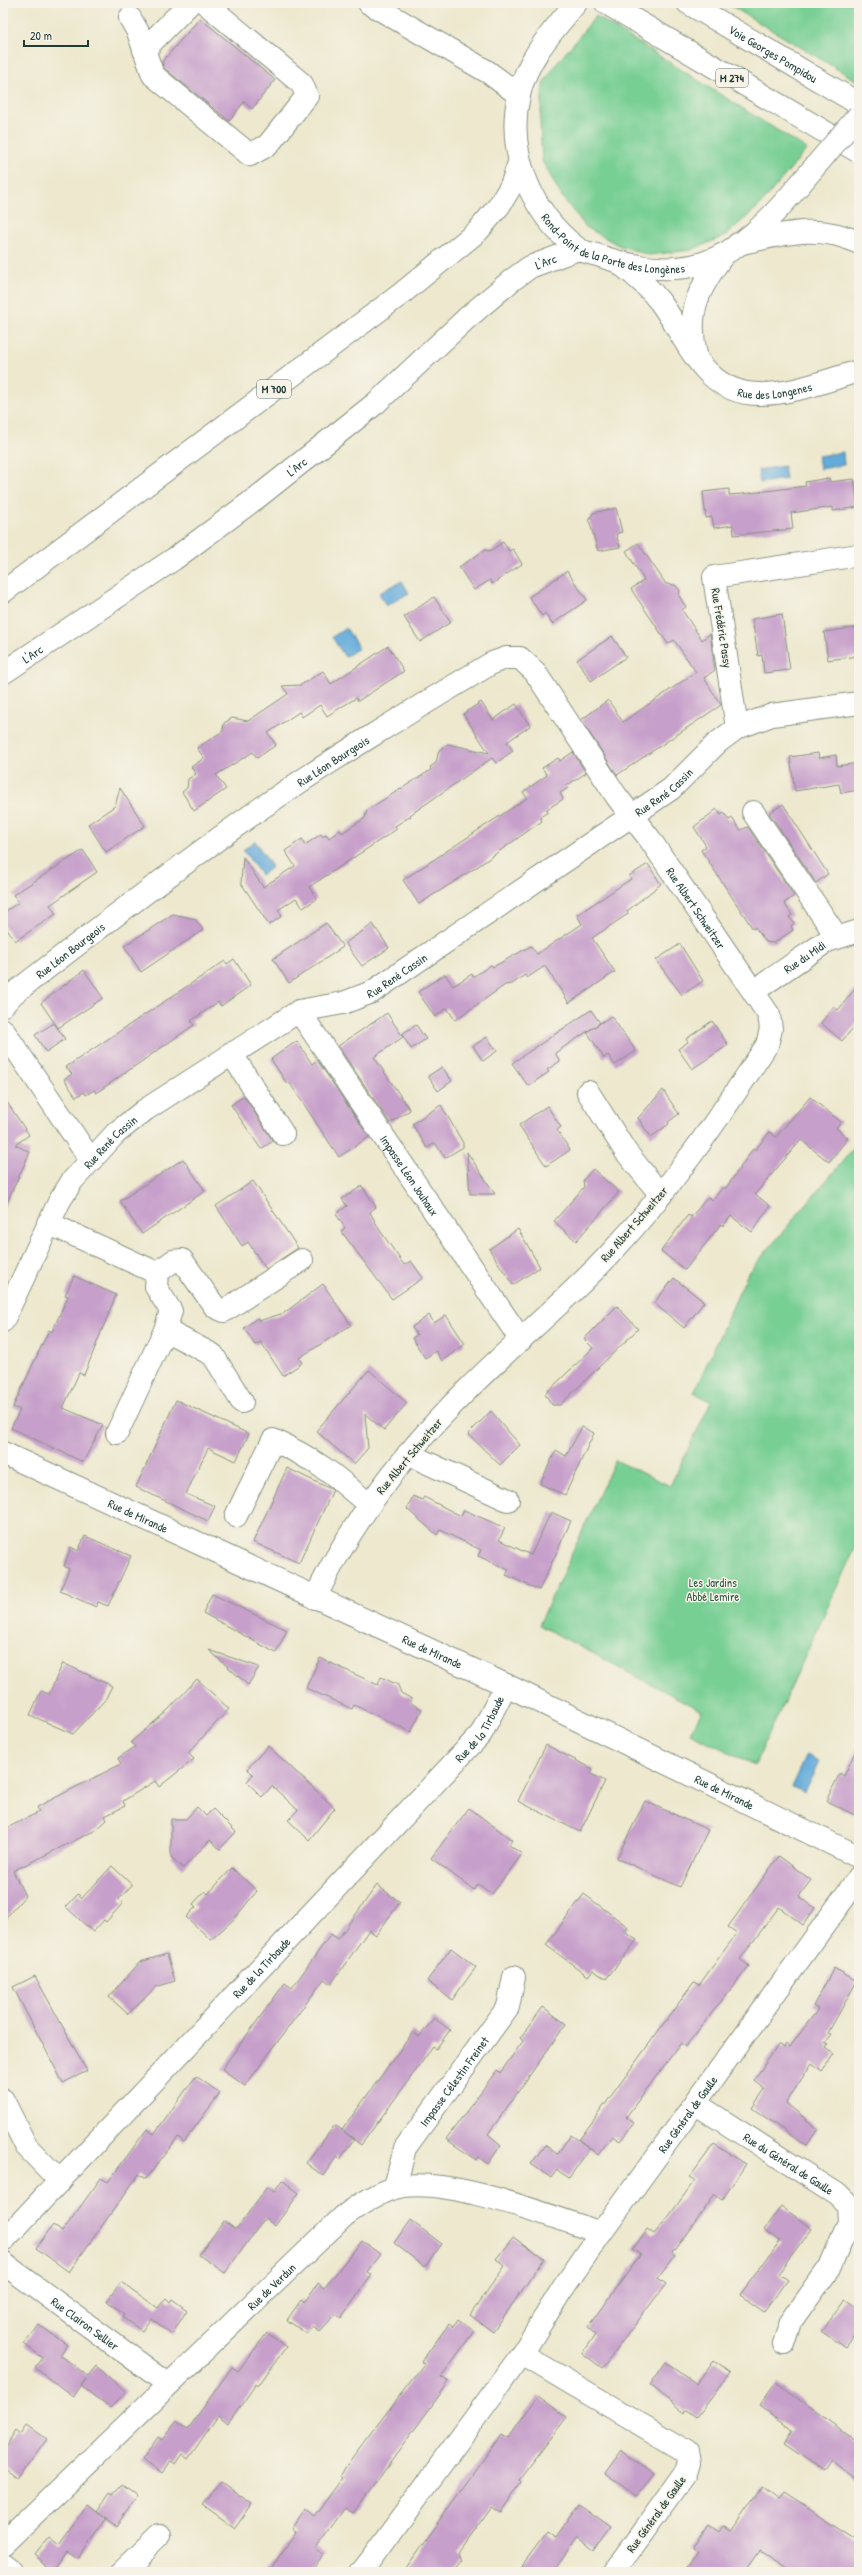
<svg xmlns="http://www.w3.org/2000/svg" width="862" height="2575" viewBox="0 0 862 2575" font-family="'Patrick Hand',sans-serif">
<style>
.green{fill:#78cf94;stroke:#4c8664}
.water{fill:#63abda;stroke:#417487}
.building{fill:#c69fca}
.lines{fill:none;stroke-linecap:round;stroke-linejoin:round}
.minor-casing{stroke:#869281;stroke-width:24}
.major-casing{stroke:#869281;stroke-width:24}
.highway-casing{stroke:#869281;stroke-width:24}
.minor{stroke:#fff;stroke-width:22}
.major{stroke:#fff;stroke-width:22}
.highway{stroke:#fff;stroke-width:22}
.major-bridge-casing{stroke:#869281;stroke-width:24;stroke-linecap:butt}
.major-bridge{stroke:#fff;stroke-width:22}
.labels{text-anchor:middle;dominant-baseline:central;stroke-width:3;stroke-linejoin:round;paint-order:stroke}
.shield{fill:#f7f3e8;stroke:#60746a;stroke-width:1}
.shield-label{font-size:11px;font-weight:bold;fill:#1f3d34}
.street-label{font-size:12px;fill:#1f3d34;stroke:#f7f3e8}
.park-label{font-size:12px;fill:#315a47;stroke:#f7f3e8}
</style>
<rect width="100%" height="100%" fill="#f7f3e8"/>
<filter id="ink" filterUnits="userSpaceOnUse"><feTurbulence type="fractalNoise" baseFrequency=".025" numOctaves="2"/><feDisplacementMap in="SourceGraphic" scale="8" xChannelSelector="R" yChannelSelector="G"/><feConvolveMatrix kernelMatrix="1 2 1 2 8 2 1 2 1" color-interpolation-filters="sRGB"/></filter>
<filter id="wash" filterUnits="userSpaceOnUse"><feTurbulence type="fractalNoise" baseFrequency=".012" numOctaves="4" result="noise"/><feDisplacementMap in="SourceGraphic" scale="16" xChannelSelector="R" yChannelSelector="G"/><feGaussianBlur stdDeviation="0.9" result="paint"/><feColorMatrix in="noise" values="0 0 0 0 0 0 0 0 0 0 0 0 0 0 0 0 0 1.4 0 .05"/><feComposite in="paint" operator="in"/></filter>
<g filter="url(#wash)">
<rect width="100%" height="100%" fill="#ede8ce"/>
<g class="green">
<polygon points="726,3 859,3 859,82"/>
<polygon points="596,16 807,149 760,205 725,236 691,250 649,255 618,245 586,227 562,197 542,161 540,124 543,84 557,63"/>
<polygon points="859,1142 859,1539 755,1765 690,1733 702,1711 539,1625 615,1460 670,1486 711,1402 694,1392 748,1273"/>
</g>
<g class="water">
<polygon points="843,452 844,465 820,469 818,456"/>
<polygon points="784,466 786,479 760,483 758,470"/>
<polygon points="402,581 409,593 386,606 379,593"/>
<polygon points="346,628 359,648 345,657 332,637"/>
<polygon points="255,841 272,867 261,875 243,850"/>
<polygon points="807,1755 819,1761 804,1793 792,1787"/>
</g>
<g id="blocks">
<g class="building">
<polygon points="200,18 275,80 252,109 244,102 229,121 163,67 162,62"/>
<polygon points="829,478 830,482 854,479 858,507 833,511 833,507 791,513 793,529 734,535 733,525 714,528 712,517 706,518 703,492 729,489 729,495 742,494 806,486 805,482"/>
<polygon points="616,508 622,532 616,534 620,547 598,551 589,520 593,513"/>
<polygon points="503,542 509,551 513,549 522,564 492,584 490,580 474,590 459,567 485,550 490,551"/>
<polygon points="638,543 666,584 675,585 680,591 679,596 686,607 682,610 702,640 710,634 715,670 704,678 721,705 617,775 581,720 608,700 623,722 696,672 674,640 668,644 631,589 644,580 626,551"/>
<polygon points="567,571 587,600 552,624 545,613 542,616 529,597"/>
<polygon points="434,597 451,622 420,642 404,617"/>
<polygon points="782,614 790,670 764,673 762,655 758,656 752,619"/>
<polygon points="859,627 859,656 828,660 824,632"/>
<polygon points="612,636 626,657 591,681 577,660"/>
<polygon points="388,646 404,671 358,701 356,698 327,716 320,705 302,717 299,712 268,733 276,745 257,758 253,752 216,775 226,789 194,811 182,792 187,788 188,779 196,774 191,767 204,758 197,748 223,731 224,723 232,718 248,721 288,694 282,686 301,685 323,671 331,684"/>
<polygon points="481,702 493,720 516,704 530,726 507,742 513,751 496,763 492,758 410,815 411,816 395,826 397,829 309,887 317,899 303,908 296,898 278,910 282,916 269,925 241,883 243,857 263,887 295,866 285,851 302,839 305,845 321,834 323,837 326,834 329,838 340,830 342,833 365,818 367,810 431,770 430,767 436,763 439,750 448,744 489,753 463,714"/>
<polygon points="573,752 586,773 566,786 568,788 560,793 563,799 546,810 548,812 540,817 542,821 477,867 419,904 403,880 527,798 523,792 547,775 542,768 558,758 560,761"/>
<polygon points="818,753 819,758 836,755 837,766 859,763 859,790 841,793 839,784 795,791 790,757"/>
<polygon points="120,788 145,826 106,852 88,824 115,806"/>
<polygon points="783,804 828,874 816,883 769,813"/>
<polygon points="717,809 721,815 724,813 729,820 732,818 740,830 748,827 794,896 784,903 792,915 789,917 794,923 791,926 793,930 774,943 766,942 755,927 753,929 701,850 706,846 694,827"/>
<polygon points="83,850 97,872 50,905 56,914 15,941 3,924 3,913 19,902 13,895"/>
<polygon points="648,864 661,884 627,911 628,914 592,938 615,972 569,1003 545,966 527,978 525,975 512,984 505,985 455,1020 447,1008 435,1017 418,992 445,974 453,986 472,974 473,977 491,965 493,967 531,946 537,954 582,924 577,915 631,879 629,876"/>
<polygon points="173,914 195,919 203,930 141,972 124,946"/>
<polygon points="326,923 343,947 289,983 273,959"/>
<polygon points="373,924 389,948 362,966 345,943"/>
<polygon points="680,944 703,981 682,995 656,960"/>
<polygon points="234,959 251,985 221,1006 218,1002 191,1021 194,1025 96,1093 94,1090 86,1095 84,1092 76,1097 64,1079 72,1074 66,1067 225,961 227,964"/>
<polygon points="84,970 103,998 58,1028 41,1003"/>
<polygon points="859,984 859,1021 842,1041 821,1023 834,1006 838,1010"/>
<polygon points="591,1010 600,1023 555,1053 560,1061 547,1070 549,1072 528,1086 512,1063"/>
<polygon points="387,1013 403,1037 374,1057 410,1110 390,1123 338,1046"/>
<polygon points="611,1016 636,1051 615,1065 608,1055 604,1058 587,1032"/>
<polygon points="712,1021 728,1045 692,1069 678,1049 688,1042 686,1039"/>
<polygon points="54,1023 65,1039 46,1052 35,1035"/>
<polygon points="416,1025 426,1039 411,1049 402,1034"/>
<polygon points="487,1037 497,1051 483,1061 473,1046"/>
<polygon points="297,1041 312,1064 317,1060 369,1137 339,1157 289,1082 287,1084 271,1059"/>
<polygon points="442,1067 452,1081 438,1091 428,1076"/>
<polygon points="663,1090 679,1114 668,1122 669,1124 651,1137 638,1118"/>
<polygon points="3,1096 29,1135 15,1145 30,1152 3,1211"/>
<polygon points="244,1096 273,1141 261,1149 231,1105"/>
<polygon points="810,1097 841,1122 836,1128 848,1138 829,1162 801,1140 755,1194 770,1206 752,1232 731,1216 723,1226 721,1224 685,1270 661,1251 688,1215 691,1217 708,1197 713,1200 722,1188 726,1188 753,1149 755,1150 770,1132 776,1137"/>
<polygon points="441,1105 463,1143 463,1147 445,1158 435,1143 427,1148 412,1124"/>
<polygon points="547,1106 561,1127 557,1130 570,1150 546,1166 519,1125"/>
<polygon points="467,1152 495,1194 470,1194"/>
<polygon points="183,1159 205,1191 142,1234 120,1201"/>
<polygon points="593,1169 619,1192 576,1241 554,1221 584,1187 583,1180"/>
<polygon points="253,1181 298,1248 266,1269 248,1242 242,1246 216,1206"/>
<polygon points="362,1186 376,1207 370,1212 379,1229 404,1265 411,1261 423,1278 392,1299 341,1231 345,1228 336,1214 347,1206 342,1199"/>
<polygon points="518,1229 540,1267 513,1285 489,1249"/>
<polygon points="74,1276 116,1295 84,1375 79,1373 63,1408 103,1425 83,1462 11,1428 20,1410 13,1407 49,1330 52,1332 68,1296 65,1295"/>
<polygon points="674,1278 704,1302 684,1328 654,1303"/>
<polygon points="323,1284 351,1325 299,1358 302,1363 283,1376 261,1342 255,1345 244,1328 257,1318 259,1321 284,1313"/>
<polygon points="617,1306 638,1329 560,1405 552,1405 545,1394 593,1348 584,1339"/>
<polygon points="429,1315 434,1323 446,1315 465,1344 442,1361 436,1351 425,1358 412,1338 417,1335 412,1327"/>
<polygon points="369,1370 407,1403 384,1430 365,1414 368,1448 354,1464 316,1431"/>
<polygon points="176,1400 249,1434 236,1461 208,1448 195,1475 186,1494 215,1506 208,1521 136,1487"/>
<polygon points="491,1411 520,1445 500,1465 468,1434"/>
<polygon points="582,1427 594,1433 565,1495 540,1484 556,1450 566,1456"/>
<polygon points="287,1468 333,1490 299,1563 253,1542"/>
<polygon points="413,1496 422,1500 424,1497 461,1516 464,1510 505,1528 499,1540 531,1555 551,1512 571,1521 539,1590 506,1575 509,1570 478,1556 481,1550 440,1530 437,1535 407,1509"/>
<polygon points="85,1536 131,1556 108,1606 98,1602 96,1607 60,1591 69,1569 64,1566 71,1547 78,1551"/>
<polygon points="212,1594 287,1630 276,1653 203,1613"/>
<polygon points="209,1650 259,1667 248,1685"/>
<polygon points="320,1658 378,1685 381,1677 398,1685 401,1693 412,1699 410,1703 422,1709 411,1732 354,1705 352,1709 306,1688"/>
<polygon points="63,1663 112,1686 105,1700 73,1734 30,1715 41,1691 49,1694"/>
<polygon points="197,1679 229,1709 188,1753 194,1759 159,1787 155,1781 123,1801 125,1806 105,1816 107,1820 96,1830 13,1871 25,1896 3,1921 3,1830 39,1812 37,1807 121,1764 118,1758 135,1747 131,1742 168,1710"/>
<polygon points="859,1744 859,1817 826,1801 840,1773 844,1776"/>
<polygon points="546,1745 593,1769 591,1774 605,1781 580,1832 518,1801"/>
<polygon points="268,1746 335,1808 309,1840 288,1820 298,1810 272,1786 262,1797 247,1782 253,1774 247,1769"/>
<polygon points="645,1801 708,1830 680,1887 617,1858"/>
<polygon points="197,1807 206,1816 213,1809 236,1832 220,1849 210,1840 183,1868 171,1857 171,1819 186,1819"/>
<polygon points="469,1808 512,1840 509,1845 522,1854 492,1894 478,1884 474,1890 431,1858"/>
<polygon points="779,1856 811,1880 799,1896 815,1908 803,1925 779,1907 740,1959 749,1966 685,2047 681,2043 626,2117 634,2123 620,2141 612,2136 598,2155 579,2140 694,1982 699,1985 737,1933 728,1927"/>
<polygon points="112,1866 132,1885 119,1899 123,1903 106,1922 104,1920 93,1932 66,1907 78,1894 82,1898"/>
<polygon points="232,1868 257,1891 234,1919 211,1940 186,1917 196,1907 193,1904 205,1891 208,1894"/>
<polygon points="377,1885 400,1902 376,1935 369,1930 331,1984 324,1979 245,2086 222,2069 285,1983 292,1988 331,1934 338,1939"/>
<polygon points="584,1894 628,1927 624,1932 637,1940 606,1979 593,1970 588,1976 546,1945"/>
<polygon points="451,1948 476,1967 452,2000 427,1981"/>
<polygon points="167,1954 175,1981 156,1987 128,2014 109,1997 140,1962"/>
<polygon points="834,1968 857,1981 828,2033 831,2035 825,2043 828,2045 826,2048 834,2054 822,2071 812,2063 786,2103 818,2129 806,2146 752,2108 765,2089 754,2080 779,2044 784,2048 786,2044 790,2047 818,2009 813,2006"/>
<polygon points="35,1976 87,2071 63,2083 13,1987"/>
<polygon points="543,2007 566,2024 488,2134 501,2145 488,2164 478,2157 476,2160 446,2139 497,2070 500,2073 523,2041 520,2038"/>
<polygon points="434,2018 450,2030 436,2049 433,2047 361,2145 342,2130 413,2032 419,2037"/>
<polygon points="196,2076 220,2093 184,2142 178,2137 146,2179 139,2174 69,2272 36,2248 53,2225 62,2232 101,2178 108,2182 147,2129 154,2134"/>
<polygon points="335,2125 354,2139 340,2159 337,2156 323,2176 306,2163"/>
<polygon points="571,2135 590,2148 569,2178 557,2170 551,2178 531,2164 545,2145 557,2154"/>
<polygon points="714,2144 746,2164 722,2200 715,2195 672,2253 675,2256 658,2278 666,2284 602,2368 582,2353 595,2334 588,2328 641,2254 633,2249 647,2229 654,2234 669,2216 695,2180 690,2177"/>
<polygon points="282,2180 299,2193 275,2226 265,2218 225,2273 199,2255 224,2221 235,2229 238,2227 267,2187 274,2192"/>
<polygon points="781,2206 812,2229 778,2274 787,2280 764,2312 740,2295 780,2241 764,2229"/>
<polygon points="410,2220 442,2244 425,2267 394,2243"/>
<polygon points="513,2237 544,2259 493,2332 470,2315 505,2266 496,2259"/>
<polygon points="362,2241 380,2254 367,2272 372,2275 341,2318 336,2314 320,2331 313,2326 307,2334 287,2320 301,2300 304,2303 318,2283 324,2288"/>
<polygon points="121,2282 158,2308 166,2298 170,2302 172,2299 187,2310 172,2334 151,2318 142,2331 122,2317 124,2314 107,2301"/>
<polygon points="845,2299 859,2309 859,2329 845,2348 821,2331"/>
<polygon points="458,2319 474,2331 441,2377 449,2382 353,2514 345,2508 316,2548 324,2554 310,2572 268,2572 296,2533 292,2530 305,2511 314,2517 343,2477 340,2475 354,2455 424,2364 421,2362 449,2324 453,2327"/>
<polygon points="38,2324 67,2345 60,2355 88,2376 96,2366 126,2392 110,2408 81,2386 86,2379 74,2396 35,2368 43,2358 24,2344"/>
<polygon points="267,2333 286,2347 258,2386 256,2384 228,2424 218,2416 188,2459 182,2454 175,2464 171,2461 161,2474 142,2460 158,2437 162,2440 176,2421 188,2429 232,2367 238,2371"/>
<polygon points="714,2361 730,2373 697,2417 686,2409 685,2412 650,2385 666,2362 697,2384"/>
<polygon points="776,2383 859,2443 859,2481 831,2460 824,2470 784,2443 792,2431 759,2406"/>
<polygon points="538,2396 567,2417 519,2480 521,2482 501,2512 492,2506 458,2553 462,2559 452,2572 402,2572 501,2435 507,2439"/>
<polygon points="27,2425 47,2439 19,2478 3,2466 3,2450 16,2430 21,2434"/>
<polygon points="622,2451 654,2474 636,2497 605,2474"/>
<polygon points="221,2482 252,2504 235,2528 203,2505"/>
<polygon points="122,2484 138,2496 116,2526 96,2512 110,2492 113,2494"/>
<polygon points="762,2486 778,2498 783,2492 859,2541 859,2565 854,2572 792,2572 760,2551 745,2572 684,2572 698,2551 692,2547 709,2523 719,2530 723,2525 731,2530"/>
<polygon points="579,2504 611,2527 594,2551 577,2538 553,2572 517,2572 547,2532 555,2538"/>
<polygon points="87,2505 106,2520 79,2558 68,2551 54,2570 34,2555 49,2536 59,2544"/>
</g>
</g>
</g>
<g filter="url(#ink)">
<use href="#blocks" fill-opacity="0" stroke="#869281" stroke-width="1"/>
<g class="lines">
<defs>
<g id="minor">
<polyline points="130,18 138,32 153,75 250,155 268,145 307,96 302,84 205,3"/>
<polyline points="144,50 190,3"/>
<polyline points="737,728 714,577 859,555"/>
<polyline points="753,812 837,937"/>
<path id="s1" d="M754,991L827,941L859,931"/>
<path id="s2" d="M3,1005L13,994C93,932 174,870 257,811C333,758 413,710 492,663L506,658H520L535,672L617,797L649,838L769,1015L771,1029L767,1045C719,1118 669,1191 609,1255C565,1302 515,1342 470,1387C407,1449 353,1519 315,1598"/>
<path id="s3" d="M299,1011L521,1340"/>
<polyline points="3,1030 90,1159"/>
<polyline points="231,1053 283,1134"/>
<polyline points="588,1092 626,1152 661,1195"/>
<polyline points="48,1223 157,1273 156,1287 171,1311 165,1330 213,1355 242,1402"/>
<polyline points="157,1273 173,1261 182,1260 215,1307 224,1311 302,1260"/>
<path id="s4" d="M3,1321L59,1202L72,1181L116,1133L145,1110L299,1011L343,1003L372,992L671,789L717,743L737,728L772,715L859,703"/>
<polyline points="117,1433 165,1330"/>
<path id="s5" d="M3,1453L506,1685L859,1857"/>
<polyline points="408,1454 508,1500"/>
<path d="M236,1516L273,1440C315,1459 335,1475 369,1505"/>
<polyline points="3,2100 26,2146 60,2181"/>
<path id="s6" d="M696,2104L837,2194L848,2205L849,2222L830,2267L791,2322L784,2344"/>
<path id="s7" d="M395,2187L405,2148L508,2007L514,1977"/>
<path id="s8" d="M3,2241L481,1734L506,1685"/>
<path id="s9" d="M3,2263L168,2384"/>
<polyline points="522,2354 687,2452 689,2462 686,2472 614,2572"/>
<path id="s10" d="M3,2544L344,2216C359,2205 377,2193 395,2188C442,2174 553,2217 601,2233"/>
<polyline points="3,2565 12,2572"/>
<polyline points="122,2572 160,2535"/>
<path id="s11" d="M362,2572L522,2354L561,2291L601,2233L859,1877"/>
</g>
<g id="major">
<path id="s12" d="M576,3C553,31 527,58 519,95C506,152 531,213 577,248C582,252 590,253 597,255C631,267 668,274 703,263C741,251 770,219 795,190"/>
<path id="s13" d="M619,263C635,275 649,287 661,303C688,340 703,393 758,394C791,395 827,380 859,371"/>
<path d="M696,354C686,311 699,288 724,254"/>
</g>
<g id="highway">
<polyline points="369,3 488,72 519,95"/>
<polyline points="606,3 859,152"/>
<path id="s14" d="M688,3L859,104"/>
<path d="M738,244C780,235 818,222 859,243"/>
<polyline points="3,592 401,294 478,231 499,206 511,186 519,163"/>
<path id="s15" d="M3,673L174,559L259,496L376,403L467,318L512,280L530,267L578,249"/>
</g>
</defs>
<use href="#minor" class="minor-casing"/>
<use href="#major" class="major-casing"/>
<use href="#highway" class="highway-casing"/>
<use href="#minor" class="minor"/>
<use href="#major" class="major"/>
<use href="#highway" class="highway"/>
<defs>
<polyline id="major-bridge" points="795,190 859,115"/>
</defs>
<use href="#major-bridge" class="major-bridge-casing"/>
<use href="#major-bridge" class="major-bridge"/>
</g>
</g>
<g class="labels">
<g class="shield">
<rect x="716" y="69" width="32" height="18" rx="3"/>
<rect x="257" y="380" width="34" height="18" rx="3"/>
</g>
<g class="shield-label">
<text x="732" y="78">M 274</text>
<text x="274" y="389">M 700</text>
</g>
<g class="street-label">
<text stroke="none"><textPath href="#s14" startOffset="99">Voie Georges Pompidou</textPath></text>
<text stroke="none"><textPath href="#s12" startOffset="314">Rond-Point de la Porte des Longènes</textPath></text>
<text stroke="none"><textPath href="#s15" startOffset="683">L'Arc</textPath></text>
<text stroke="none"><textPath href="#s13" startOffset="215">Rue des Longenes</textPath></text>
<text stroke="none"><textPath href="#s15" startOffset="359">L'Arc</textPath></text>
<text transform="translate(722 628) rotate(81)">Rue Frédéric Passy</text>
<text stroke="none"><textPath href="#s15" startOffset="35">L'Arc</textPath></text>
<text stroke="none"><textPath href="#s2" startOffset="411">Rue Léon Bourgeois</textPath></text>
<text stroke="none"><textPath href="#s4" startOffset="871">Rue René Cassin</textPath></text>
<text stroke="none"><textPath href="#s2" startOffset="933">Rue Albert Schweitzer</textPath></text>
<text stroke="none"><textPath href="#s2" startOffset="87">Rue Léon Bourgeois</textPath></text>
<text stroke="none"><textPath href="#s1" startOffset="61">Rue du Midi</textPath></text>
<text stroke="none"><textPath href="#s4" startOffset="547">Rue René Cassin</textPath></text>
<text stroke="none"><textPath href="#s4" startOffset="211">Rue René Cassin</textPath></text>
<text stroke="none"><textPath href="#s3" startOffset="198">Impasse Léon Jouhaux</textPath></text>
<text transform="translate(634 1224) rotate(-49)">Rue Albert Schweitzer</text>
<text transform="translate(409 1456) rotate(-50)">Rue Albert Schweitzer</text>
<text stroke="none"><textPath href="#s5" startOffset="149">Rue de Mirande</textPath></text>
<text stroke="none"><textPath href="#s5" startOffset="473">Rue de Mirande</textPath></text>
<text stroke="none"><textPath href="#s8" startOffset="700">Rue de la Tirbaude</textPath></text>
<text stroke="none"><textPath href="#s5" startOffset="797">Rue de Mirande</textPath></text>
<text stroke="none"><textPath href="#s8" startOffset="376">Rue de la Tirbaude</textPath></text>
<text stroke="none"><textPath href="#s7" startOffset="123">Impasse Célestin Freinet</textPath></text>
<text stroke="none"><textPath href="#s11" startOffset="562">Rue Général de Gaulle</textPath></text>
<text stroke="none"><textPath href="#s6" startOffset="110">Rue du Général de Gaulle</textPath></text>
<text stroke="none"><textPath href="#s10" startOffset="372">Rue de Verdun</textPath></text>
<text stroke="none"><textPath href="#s9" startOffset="102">Rue Clairon Sellier</textPath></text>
<text transform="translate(656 2514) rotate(-54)">Rue Général de Gaulle</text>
</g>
<g class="park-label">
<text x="713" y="1582">Les Jardins<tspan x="713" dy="14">Abbé Lemire</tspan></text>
</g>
</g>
<rect width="862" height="2575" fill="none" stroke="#f7f3e8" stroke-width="16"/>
<path d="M24 40v6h64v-6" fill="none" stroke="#1f3d34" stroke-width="2"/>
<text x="30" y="40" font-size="12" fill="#1f3d34" stroke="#f7f3e8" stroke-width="3" paint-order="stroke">20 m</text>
</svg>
